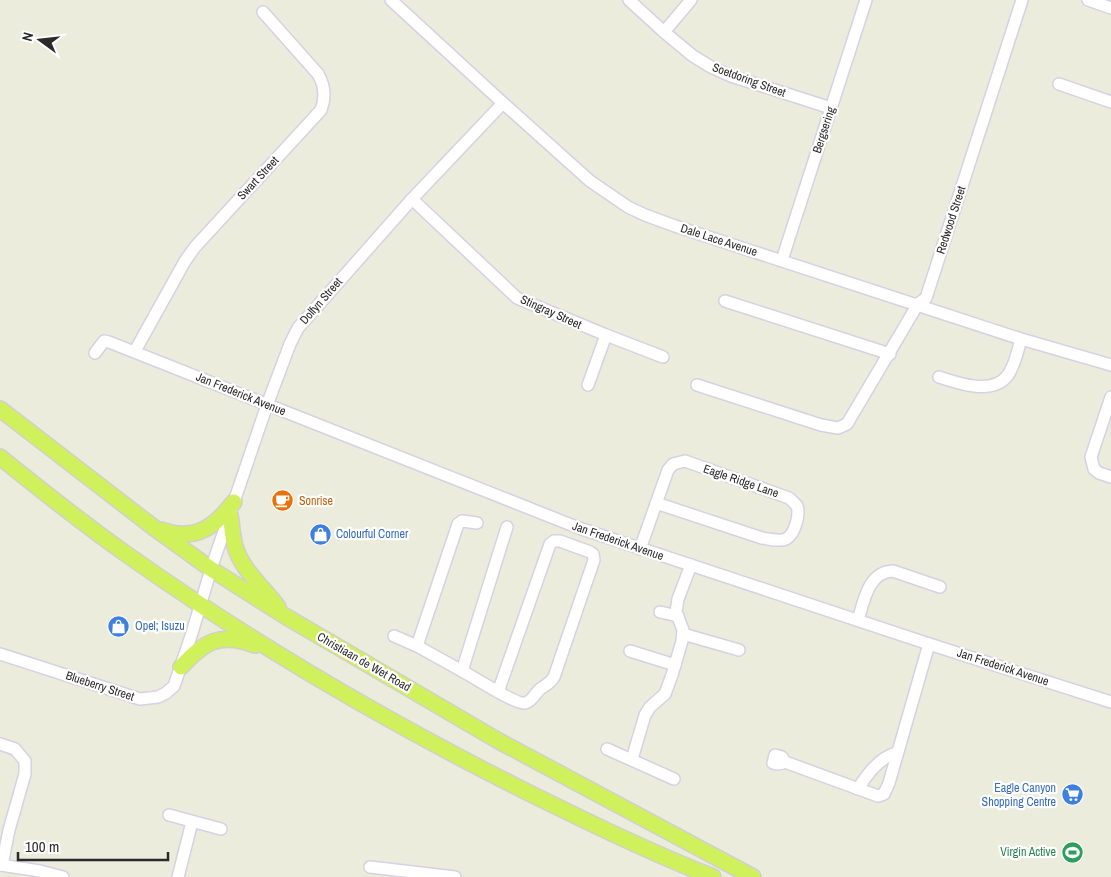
<svg xmlns="http://www.w3.org/2000/svg" width="1111" height="877" viewBox="0 0 1111 877" font-family="'Archivo Narrow',sans-serif">
<style>
.lines{fill:none;stroke-linecap:round;stroke-linejoin:round}
.minor-casing{stroke:#d6d1e3;stroke-width:14}
.major-casing{stroke:#d0d0d0;stroke-width:18}
.minor{stroke:#fff;stroke-width:11}
.major{stroke:#d1f15c;stroke-width:15}
.labels{text-anchor:middle;dominant-baseline:central;stroke-width:4.5;stroke-linejoin:round;paint-order:stroke}
.street-label{font-size:12px;fill:#2a2a2a;stroke:#fff}
.food-label{font-size:12px;fill:#c56008;stroke:#fff;text-anchor:start}
.shop-label{font-size:12px;fill:#366cbe;stroke:#fff;text-anchor:start}
.leisure-label{font-size:12px;fill:#27864d;stroke:#fff;text-anchor:end}
</style>
<rect width="100%" height="100%" fill="#ececdc"/>
<g class="lines">
<defs>
<g id="minor">
<polyline points="391,0 503,103 590,181 628,207 645,215 675,226 1021,339 1111,365"/>
<polyline points="629,0 664,32 693,56 711,67 731,76 831,108"/>
<polyline points="1088,0 1111,8"/>
<polyline points="664,32 691,0"/>
<polyline points="1059,84 1111,102"/>
<polyline points="412,199 517,298 606,335 663,357"/>
<polyline points="782,260 866,0"/>
<polyline points="725,301 890,354"/>
<path d="M135,351L185,261L195,247L321,110C326,97 325,86 318,74L263,12"/>
<polyline points="95,353 104,341 109,342 579,528 929,644 1111,702"/>
<path d="M939,377C957,383 993,396 1008,375C1015,365 1018,350 1021,339"/>
<polyline points="588,385 606,335"/>
<polyline points="697,385 821,425 838,428 847,424 918,304 926,298 1022,0"/>
<polyline points="1111,397 1091,457 1094,469 1099,473 1111,477"/>
<polyline points="477,523 462,521 458,524 417,646 462,671 507,527"/>
<path d="M640,549L668,470L673,464L685,461L789,498C791,500 795,503 797,506C800,515 795,534 786,539C779,542 770,539 762,538L656,503"/>
<polyline points="660,612 678,616"/>
<path d="M858,620C864,601 868,572 893,571L940,587"/>
<polyline points="683,634 739,650"/>
<polyline points="394,636 417,646"/>
<polyline points="630,651 675,665"/>
<polyline points="0,654 140,699 158,697 166,693 174,686 192,633 211,569 267,405 290,344 298,328 412,199 503,103"/>
<path d="M462,671C472,676 516,705 525,703C531,702 535,694 539,690C545,685 550,684 554,677L594,560L593,554L590,552L560,541H554L550,544L498,692"/>
<polyline points="0,744 15,749 25,761 25,774 9,830 2,865"/>
<polyline points="607,749 674,779"/>
<polyline points="632,759 645,715 650,707 665,694 672,675 682,641 683,630 676,612 678,599 691,565"/>
<path d="M785,762L782,757L775,755L773,763C778,765 781,764 785,762L867,792L878,796L884,794L889,783L929,644"/>
<path d="M858,789C867,774 879,758 896,753"/>
<polyline points="169,815 221,829"/>
<polyline points="0,865 40,871 63,877"/>
<polyline points="370,867 455,877"/>
<polyline points="178,877 192,822"/>
</g>
<g id="major">
<polyline points="0,409 157,530 211,569 285,616 497,740 753,877"/>
<path d="M0,457C42,491 85,525 129,556C255,645 389,723 527,792C588,822 649,852 713,877"/>
<path d="M230,515C232,525 232,536 235,546C241,569 264,588 278,607"/>
<path d="M161,530C168,532 177,535 185,534C207,534 221,518 234,502"/>
<path d="M181,667C205,641 220,632 255,645"/>
</g>
</defs>
<use href="#minor" class="minor-casing"/>
<use href="#major" class="major-casing"/>
<use href="#minor" class="minor"/>
<use href="#major" class="major"/>
</g>
<defs>
<symbol id="cafe-disc" viewBox="-11 -11 22 22"><circle r="9.5" fill="#e8710a" stroke="#fff"/><path d="M-5.5-4.5H6V0H3Q3 3.5 0 3.5H-2.5Q-5.5 3.5-5.5 0ZM3-3.2v2h1.7v-2ZM-6 4.5H4V6H-6Z" fill="#fff"/></symbol>
<symbol id="shop-disc" viewBox="-11 -11 22 22"><circle r="9.5" fill="#3f7fe0" stroke="#fff"/><path d="M-5-2.5h2.3a2.7 3.5 0 0 1 5.4 0H5L5.5 6h-11ZM-1.5-2.5h3a1.5 2.3 0 0 0-3 0Z" fill="#fff"/></symbol>
<symbol id="supermarket-disc" viewBox="-11 -11 22 22"><circle r="9.5" fill="#3f7fe0" stroke="#fff"/><path d="M-6-5.5h2.5l.6 2H6L4.5 2H-2.5L-4.4-4H-6ZM-1.5 3.2a1.3 1.3 0 1 0 .1 0ZM3 3.2a1.3 1.3 0 1 0 .1 0Z" fill="#fff"/></symbol>
<symbol id="stadium-disc" viewBox="-11 -11 22 22"><circle r="9.5" fill="#2e9e5b" stroke="#fff"/><path d="M0-5a6.5 5 0 1 0 0 10a6.5 5 0 1 0 0-10ZM-3.5-1.8h7v3.6h-7Z" fill="#fff"/></symbol>
</defs>
<g fill-rule="evenodd">
<use href="#cafe-disc" x="270" y="488" width="25" height="25"/>
<use href="#shop-disc" x="308" y="522" width="25" height="25"/>
<use href="#shop-disc" x="106" y="614" width="25" height="25"/>
<use href="#supermarket-disc" x="1060" y="782" width="25" height="25"/>
<use href="#stadium-disc" x="1060" y="840" width="25" height="25"/>
</g>
<g class="labels">
<g class="street-label">
<text transform="translate(749 80) rotate(20)">Soetdoring Street</text>
<text transform="translate(824 130) rotate(-72)">Bergsering</text>
<text transform="translate(258 178) rotate(-47)">Swart Street</text>
<text transform="translate(951 220) rotate(-72)">Redwood Street</text>
<text transform="translate(719 240) rotate(18)">Dale Lace Avenue</text>
<text transform="translate(321 301) rotate(-49)">Dolfyn Street</text>
<text transform="translate(551 312) rotate(24)">Stingray Street</text>
<text transform="translate(241 394) rotate(22)">Jan Frederick Avenue</text>
<text transform="translate(741 481) rotate(19)">Eagle Ridge Lane</text>
<text transform="translate(618 541) rotate(19)">Jan Frederick Avenue</text>
<text transform="translate(364 662) rotate(30)">Christiaan de Wet Road</text>
<text transform="translate(1003 667) rotate(18)">Jan Frederick Avenue</text>
<text transform="translate(100 686) rotate(18)">Blueberry Street</text>
</g>
<g class="food-label">
<text x="299" y="501">Sonrise</text>
</g>
<g class="shop-label">
<text x="336" y="534">Colourful Corner</text>
<text x="135" y="626">Opel; Isuzu</text>
<text x="1056" y="788" text-anchor="end">Eagle Canyon<tspan x="1056" dy="14">Shopping Centre</tspan></text>
</g>
<g class="leisure-label">
<text x="1056" y="852">Virgin Active</text>
</g>
</g>
<g transform="translate(40 40) rotate(285)" stroke="#ffffff" stroke-width="4" paint-order="stroke">
<path d="M0-4L9 19L0 12L-9 19Z" fill="#2a2a2a"/>
<text y="-8" font-size="14" font-weight="bold" text-anchor="middle" fill="#2a2a2a">N</text>
</g>
<path d="M18 852v8h150v-8" fill="none" stroke="#2a2a2a" stroke-width="2.5"/>
<text x="25" y="852" font-size="15" fill="#2a2a2a" stroke="#ffffff" stroke-width="4" paint-order="stroke">100 m</text>
</svg>
